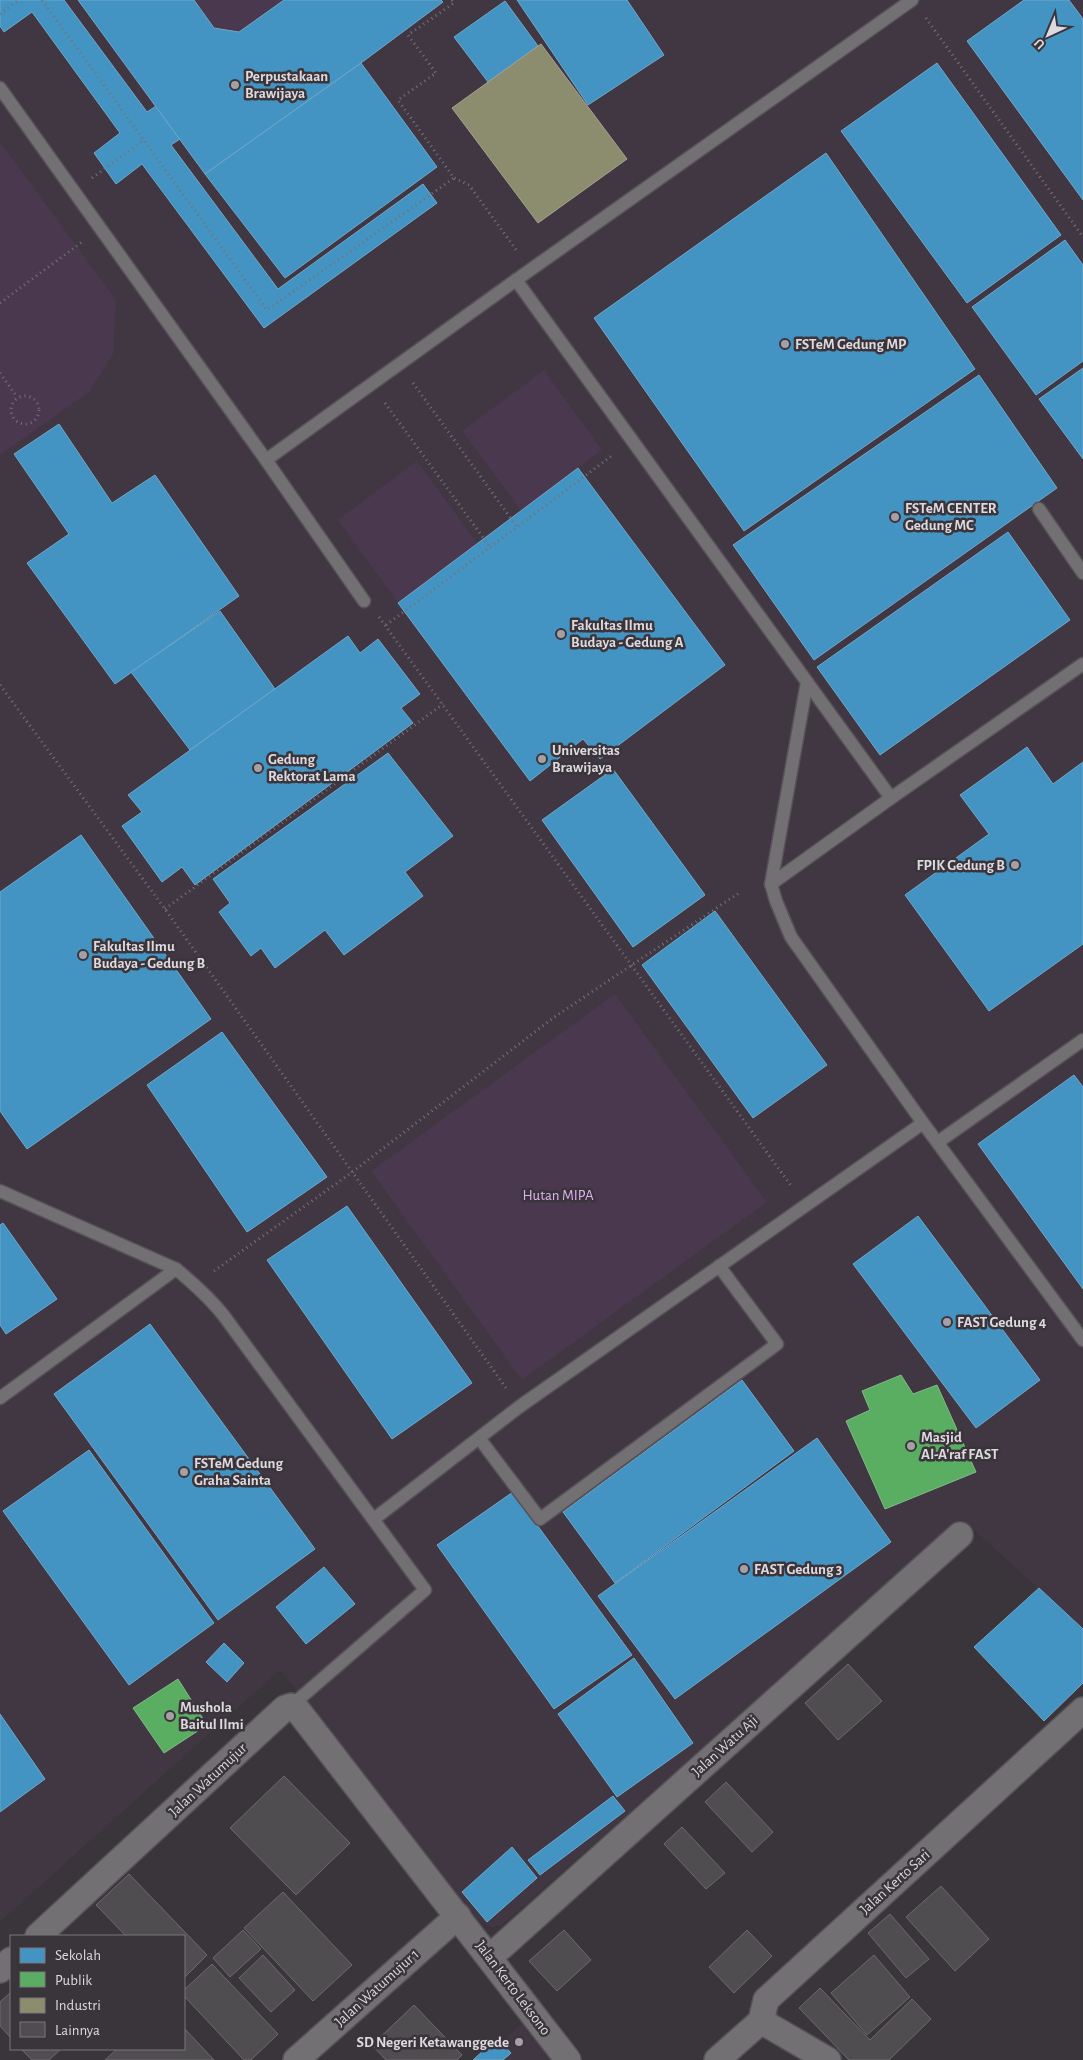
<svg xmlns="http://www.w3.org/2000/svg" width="1083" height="2060" viewBox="0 0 1083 2060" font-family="'Alegreya Sans',sans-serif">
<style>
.built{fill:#403743}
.green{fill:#49384e}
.schools{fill:#4393c3;stroke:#71a8cb}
.public{fill:#5aae61;stroke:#81bb86}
.industry{fill:#8c8c6e;stroke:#a4a390}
.building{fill:#504d50;stroke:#6d696e}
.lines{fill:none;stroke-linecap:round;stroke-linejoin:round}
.service-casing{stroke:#565257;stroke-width:15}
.minor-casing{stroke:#565257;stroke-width:28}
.path{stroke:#757376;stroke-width:3;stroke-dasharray:1 4;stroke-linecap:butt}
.service{stroke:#737074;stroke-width:12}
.minor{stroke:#737074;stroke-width:25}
.poi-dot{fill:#a4a0a5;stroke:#3a343b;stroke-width:2}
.labels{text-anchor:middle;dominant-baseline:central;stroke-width:5;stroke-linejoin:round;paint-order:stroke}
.poi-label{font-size:15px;font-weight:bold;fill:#ddd9de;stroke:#3a343b;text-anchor:start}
.park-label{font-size:15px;fill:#e2b1f1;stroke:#3a343b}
.street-label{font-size:15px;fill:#ddd9de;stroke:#3a343b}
</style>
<rect width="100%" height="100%" fill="#39353a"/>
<g class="built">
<polygon points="0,0 1083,0 1083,1629 962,1519 502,1925 491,1927 480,1922 280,1670 0,1922"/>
<polygon points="522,2023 550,2060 482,2060"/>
</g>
<g class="green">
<polygon points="194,0 284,0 239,32 214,28"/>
<polygon points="0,142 116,300 113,354 89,392 0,455"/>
<polygon points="544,370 602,450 521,511 462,431"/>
<polygon points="417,461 477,543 398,603 338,520"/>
<polygon points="615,994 767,1202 522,1380 371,1171"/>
</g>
<g class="schools">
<polygon points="0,0 64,0 147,112 156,106 180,139 171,145 278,289 423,184 437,203 264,328 142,164 116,184 94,153 120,133 32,12 4,32 0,26"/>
<polygon points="78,0 194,0 214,28 239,32 284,0 441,0 443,2 361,63 205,174"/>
<polygon points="517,0 627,0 664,55 588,105"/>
<polygon points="1024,0 1069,0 1083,19 1083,200 967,41"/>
<polygon points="505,1 538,46 488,82 454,37"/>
<polygon points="361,63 437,167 285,278 205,174"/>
<polygon points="937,63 1061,235 967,303 841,131"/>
<polygon points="826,153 975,369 744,531 594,318"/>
<polygon points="1065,240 1083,265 1083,361 1036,395 972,307"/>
<polygon points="1083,368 1083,459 1039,399"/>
<polygon points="979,375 1057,488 814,660 733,545"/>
<polygon points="59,424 112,503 155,475 239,596 115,684 27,563 69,534 14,454"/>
<polygon points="578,468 725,665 600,759 583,739 530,781 398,603"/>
<polygon points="1008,532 1070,620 880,755 817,667"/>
<polygon points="220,611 275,689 190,750 131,672"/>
<polygon points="348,636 360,653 378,639 420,694 401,708 413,723 195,885 182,867 162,882 122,826 142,812 128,795"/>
<polygon points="1027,747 1053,784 1083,762 1083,944 989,1011 905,895 989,834 960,795"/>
<polygon points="388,753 453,836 405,872 423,896 344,955 325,930 275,968 261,948 251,956 219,912 230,903 213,879"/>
<polygon points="613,769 705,895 633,947 542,820"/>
<polygon points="81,835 211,1019 27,1149 0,1111 0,892"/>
<polygon points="715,911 827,1065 753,1118 642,965"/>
<polygon points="222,1032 327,1177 247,1232 147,1085"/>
<polygon points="1074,1075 1083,1087 1083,1289 978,1144"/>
<polygon points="347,1206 472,1383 392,1439 267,1260"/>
<polygon points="918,1216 1040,1380 976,1428 853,1264"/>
<polygon points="3,1223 57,1299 6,1334 0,1325 0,1225"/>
<polygon points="150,1324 315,1549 218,1620 54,1394"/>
<polygon points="742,1380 794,1451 615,1583 563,1512"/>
<polygon points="817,1438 891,1542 675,1699 598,1596"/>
<polygon points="89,1450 214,1623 129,1685 3,1511"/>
<polygon points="513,1492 632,1655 554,1709 437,1545"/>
<polygon points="324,1567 355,1604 306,1644 276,1607"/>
<polygon points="1039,1588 1083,1629 1083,1683 1044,1721 974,1647"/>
<polygon points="224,1643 244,1663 227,1682 206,1662"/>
<polygon points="634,1658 693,1743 617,1797 558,1714"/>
<polygon points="0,1714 45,1779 0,1812"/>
<polygon points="613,1796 625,1811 540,1875 528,1860"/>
<polygon points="512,1847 537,1878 487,1922 462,1892"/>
<polygon points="497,2038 511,2053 503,2060 473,2060"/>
</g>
<g class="public">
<polygon points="901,1375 913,1394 937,1385 976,1472 885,1509 846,1421 870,1410 862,1391"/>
<polygon points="178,1679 207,1725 164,1753 133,1708"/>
</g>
<polygon class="industry" points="541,44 627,159 538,223 452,108"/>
<g class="building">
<polygon points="848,1664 882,1701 838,1740 805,1703"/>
<polygon points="284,1776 350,1843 296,1895 230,1828"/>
<polygon points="726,1782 773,1832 752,1852 705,1802"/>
<polygon points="682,1827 725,1873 706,1889 664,1844"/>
<polygon points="129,1874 207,1955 184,1978 184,1936 126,1936 96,1905"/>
<polygon points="941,1886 989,1939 955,1971 906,1917"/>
<polygon points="283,1892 352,1965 313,2001 244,1928"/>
<polygon points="890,1914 929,1959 906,1978 868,1933"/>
<polygon points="243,1930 261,1949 230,1977 213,1958"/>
<polygon points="564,1930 591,1960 557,1991 529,1961"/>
<polygon points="747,1930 772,1956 734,1993 709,1967"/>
<polygon points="263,1955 295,1990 271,2012 239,1978"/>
<polygon points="874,1955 910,1997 867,2035 831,1993"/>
<polygon points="212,1964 278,2034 251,2060 244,2060 184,1996 184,1990"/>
<polygon points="820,1988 870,2040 912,1999 931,2019 889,2060 849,2060 799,2008"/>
<polygon points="11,1992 11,2038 0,2026 0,2002"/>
<polygon points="414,2005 462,2055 457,2060 386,2060 372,2045"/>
<polygon points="184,2028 214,2060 105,2060 117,2049 184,2049"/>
<polygon points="21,2049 61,2049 49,2060 32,2060"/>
</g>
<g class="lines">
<defs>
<g id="service">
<polyline points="0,88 266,460 516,280 912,0"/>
<polyline points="516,280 891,798"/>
<polyline points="266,460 364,601"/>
<polyline points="1039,509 1083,573"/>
<polyline points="807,682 771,884 776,901 791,937 923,1123 1083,1340"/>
<polyline points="771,884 891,798 1083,664"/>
<polyline points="938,1142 1083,1040"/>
<path d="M0,1191L176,1269C193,1283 210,1298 224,1316L425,1590L291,1706"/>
<polyline points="0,1398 176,1269"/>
<polyline points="479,1438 540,1519 777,1344 719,1266"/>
<polyline points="374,1519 519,1407 923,1123"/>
</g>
<g id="minor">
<polyline points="38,1936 285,1708 291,1706 296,1708 568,2060"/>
<polyline points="490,1957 960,1535"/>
<polyline points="0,1970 11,1960"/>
<polyline points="761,2021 828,2060"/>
<polyline points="296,2060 458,1916"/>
<polyline points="717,2060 761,2021 766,2000 1083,1710"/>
</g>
</defs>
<use href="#service" class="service-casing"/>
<use href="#minor" class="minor-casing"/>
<g class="path">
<polyline points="42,0 267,310 454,178"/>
<polyline points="452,0 454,3 408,35 436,73 398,100 454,178 469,185 517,251"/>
<polyline points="0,14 19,0"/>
<polyline points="926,18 1083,237"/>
<polyline points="92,178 144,140"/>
<polyline points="0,303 82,242"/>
<polyline points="0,373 17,397"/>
<polyline points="413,383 517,527"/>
<circle cx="25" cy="410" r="14"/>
<polyline points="385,403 490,547"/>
<polyline points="379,617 792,1187"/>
<polyline points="386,625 613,455"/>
<polyline points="0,685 165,909 506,1388"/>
<polyline points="165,909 443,704"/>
<polyline points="214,1271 351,1173 553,1018 739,893"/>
</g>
<use href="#service" class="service"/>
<use href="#minor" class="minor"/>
</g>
<g class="poi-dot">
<circle cx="235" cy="85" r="5"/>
<circle cx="785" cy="344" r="5"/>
<circle cx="895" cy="517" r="5"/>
<circle cx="561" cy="634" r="5"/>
<circle cx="542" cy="759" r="5"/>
<circle cx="258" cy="768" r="5"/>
<circle cx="1015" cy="865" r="5"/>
<circle cx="83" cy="955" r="5"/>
<circle cx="947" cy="1322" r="5"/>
<circle cx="911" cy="1446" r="5"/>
<circle cx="184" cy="1472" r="5"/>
<circle cx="744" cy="1569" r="5"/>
<circle cx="170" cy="1716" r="5"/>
<circle cx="519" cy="2042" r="5"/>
</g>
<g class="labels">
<g class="poi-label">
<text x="245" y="76">Perpustakaan<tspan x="245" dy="17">Brawijaya</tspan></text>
<text x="795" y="344">FSTeM Gedung MP</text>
<text x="905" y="508">FSTeM CENTER<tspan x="905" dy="17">Gedung MC</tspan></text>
<text x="571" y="625">Fakultas Ilmu<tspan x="571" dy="17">Budaya - Gedung A</tspan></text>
<text x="552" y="750">Universitas<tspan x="552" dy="17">Brawijaya</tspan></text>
<text x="268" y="759">Gedung<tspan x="268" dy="17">Rektorat Lama</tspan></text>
<text x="1005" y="865" text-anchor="end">FPIK Gedung B</text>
<text x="93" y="946">Fakultas Ilmu<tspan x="93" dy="17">Budaya - Gedung B</tspan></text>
<text x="957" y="1322">FAST Gedung 4</text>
<text x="921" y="1437">Masjid<tspan x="921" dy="17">Al-A'raf FAST</tspan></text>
<text x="194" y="1463">FSTeM Gedung<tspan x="194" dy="17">Graha Sainta</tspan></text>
<text x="754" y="1569">FAST Gedung 3</text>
<text x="180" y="1707">Mushola<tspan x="180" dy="17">Baitul Ilmi</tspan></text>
<text x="509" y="2042" text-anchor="end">SD Negeri Ketawanggede</text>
</g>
<g class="park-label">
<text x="558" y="1195">Hutan MIPA</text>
</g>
<g class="street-label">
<text transform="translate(725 1746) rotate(-42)">Jalan Watu Aji</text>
<text transform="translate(208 1780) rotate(-43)">Jalan Watumujur</text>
<text transform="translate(895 1882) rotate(-42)">Jalan Kerto Sari</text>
<text transform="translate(377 1988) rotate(-42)">Jalan Watumujur 1</text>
<text transform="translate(513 1988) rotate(53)">Jalan Kerto Leksono</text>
</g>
</g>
<rect x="10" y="1935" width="175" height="115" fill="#3a343b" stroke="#7b767c"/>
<rect x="20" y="1948" width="25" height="15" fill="#4393c3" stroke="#7b767c"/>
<text x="55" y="1960" font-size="15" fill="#ddd9de">Sekolah</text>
<rect x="20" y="1972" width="25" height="15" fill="#5aae61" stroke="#7b767c"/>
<text x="55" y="1985" font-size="15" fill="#ddd9de">Publik</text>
<rect x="20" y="1998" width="25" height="15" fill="#8c8c6e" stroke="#7b767c"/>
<text x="55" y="2010" font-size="15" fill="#ddd9de">Industri</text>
<rect x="20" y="2022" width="25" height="15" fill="#504d50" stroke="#7b767c"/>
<text x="55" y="2035" font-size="15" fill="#ddd9de">Lainnya</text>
<g transform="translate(1048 35) rotate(224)" stroke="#3a343b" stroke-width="4" paint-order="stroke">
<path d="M0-4L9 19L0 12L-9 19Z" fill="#ddd9de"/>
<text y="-8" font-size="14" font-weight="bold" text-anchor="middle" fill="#ddd9de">U</text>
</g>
</svg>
